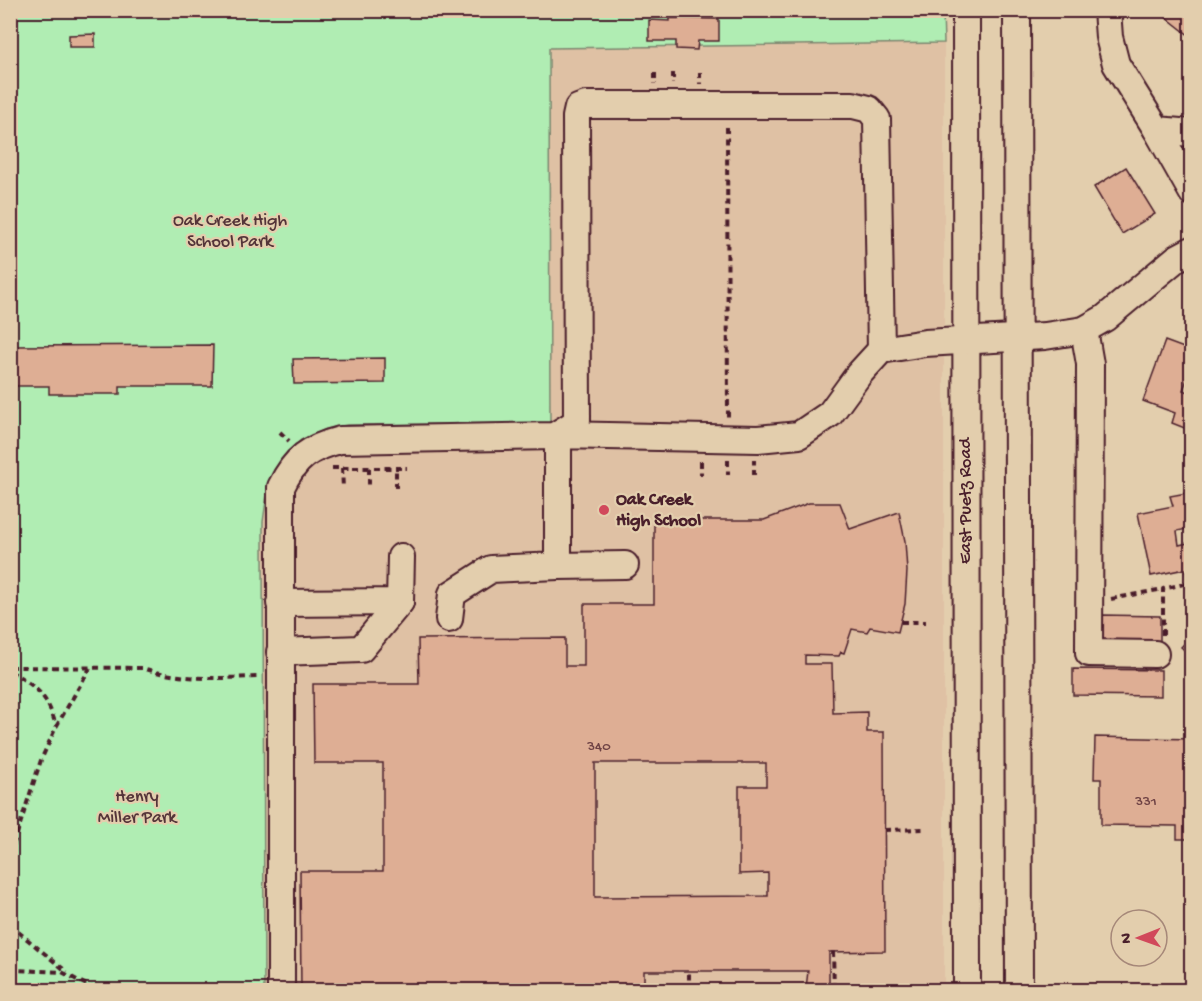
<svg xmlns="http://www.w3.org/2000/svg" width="1202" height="1001" viewBox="0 0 1202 1001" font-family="'Gochi Hand',sans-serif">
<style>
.built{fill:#dfc1a4}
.green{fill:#b0edb3;stroke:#7d866f;stroke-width:1.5}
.building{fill:#deae94;stroke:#4a1f2b;stroke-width:1.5;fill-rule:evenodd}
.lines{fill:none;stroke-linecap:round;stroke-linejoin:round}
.minor-casing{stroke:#4a1f2b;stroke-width:30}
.path{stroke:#4a1f2b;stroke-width:4;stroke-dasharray:6 4.5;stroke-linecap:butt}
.minor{stroke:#e3cead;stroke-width:26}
.poi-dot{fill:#d1495b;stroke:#e3cead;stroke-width:2}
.labels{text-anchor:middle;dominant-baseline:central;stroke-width:4.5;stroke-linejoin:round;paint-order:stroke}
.number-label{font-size:15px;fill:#6f4345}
.park-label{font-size:18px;fill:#543439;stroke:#e3cead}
.poi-label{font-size:18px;font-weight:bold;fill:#4a1f2b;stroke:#e3cead;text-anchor:start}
.street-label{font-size:18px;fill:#4a1f2b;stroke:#e3cead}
</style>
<rect width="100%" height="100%" fill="#e3cead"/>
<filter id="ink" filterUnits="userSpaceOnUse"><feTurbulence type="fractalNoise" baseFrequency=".0167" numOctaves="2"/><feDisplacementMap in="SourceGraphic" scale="12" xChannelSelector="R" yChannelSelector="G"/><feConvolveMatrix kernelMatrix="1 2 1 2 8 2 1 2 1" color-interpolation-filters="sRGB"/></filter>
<g filter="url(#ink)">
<polygon class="built" points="944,43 944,990 264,990 263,522 268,487 274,472 282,460 301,440 336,426 550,423 549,48"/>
<polygon class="green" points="10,11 943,11 944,43 549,48 550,423 347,425 326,429 301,440 282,460 274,472 268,487 263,522 264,990 11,990"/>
<g class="building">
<polygon points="1157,10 1192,10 1192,34 1190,36"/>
<polygon points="670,18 719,19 719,41 698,41 697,50 676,49 676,41 649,41 649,20 670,21"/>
<polygon points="95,34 95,47 69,47 69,35"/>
<polygon points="1126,167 1155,214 1122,234 1094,187"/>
<polygon points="1165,341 1192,351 1192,378 1188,377 1183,390 1192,393 1192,431 1172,423 1175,413 1143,401"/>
<polygon points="213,345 212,386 120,386 120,394 49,394 49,386 10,386 10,346"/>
<polygon points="385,358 385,383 294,384 293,359"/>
<polygon points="1192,492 1192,528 1177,531 1179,545 1192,542 1192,578 1187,579 1185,569 1151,576 1138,513 1173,506 1170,496"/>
<path d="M809,503H840L850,529L899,512L905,541L907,571L905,604L898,632L870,627L867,632L852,629L844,653L841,652L839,656L805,655V664H832L833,713L867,712V732H884L885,951L829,952V986L818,988H806L808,971H644V985H622V990H301L300,871H383V763H314L313,684H419L418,639L565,638V666H584V604H654V520H764ZM595,763H766V786H739V874L768,873V896L595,897Z"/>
<polygon points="1102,615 1160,616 1160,641 1102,640"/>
<polygon points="1192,636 1192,657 1181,647"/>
<polygon points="1073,669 1161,670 1161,696 1073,695"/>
<polygon points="1095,737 1192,739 1192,839 1177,839 1177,826 1101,825 1101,779 1094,779"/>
</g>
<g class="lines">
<defs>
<g id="minor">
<polyline points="966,10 967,990"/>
<polyline points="1017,10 1019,990"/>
<polyline points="1107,10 1109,37 1116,64 1157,130 1192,192"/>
<polyline points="1157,130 1192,133"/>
<polyline points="1084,330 1090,364 1089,653 1155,654"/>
<polyline points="558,566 625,565"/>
<polyline points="280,603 400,602 401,557"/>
<polyline points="449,619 452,594 491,569 558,566 558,435 758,439 799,435 830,414 859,374 881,350 925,343 1045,336 1084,330 1105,318 1177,258 1192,250"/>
<polyline points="280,652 361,649 400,602"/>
<path d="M281,990V487C295,458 309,448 340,440L554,436L572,425L577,420L576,117L578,108L586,105H853L869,109L877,119L881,350"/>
</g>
</defs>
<use href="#minor" class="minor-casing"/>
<g class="path">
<polyline points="700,72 700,84"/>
<polyline points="655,73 655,84"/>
<polyline points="673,73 673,84"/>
<polyline points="727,127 728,417"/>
<polyline points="280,432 289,441"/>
<polyline points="728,460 728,475"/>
<polyline points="701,461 701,475"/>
<polyline points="332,468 407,468"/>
<polyline points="342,468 343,488"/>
<polyline points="369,468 369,489"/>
<polyline points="754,475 754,460"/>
<polyline points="396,488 396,468"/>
<polyline points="1111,599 1163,589"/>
<polyline points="901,622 926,622"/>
<polyline points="1163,635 1163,589 1192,582"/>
<path d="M10,667L143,668C181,681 219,678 258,677"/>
<path d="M10,671C38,688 47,695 56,726"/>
<polyline points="885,830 926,829"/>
<polyline points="10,855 41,760 56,727 90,668"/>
<polyline points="10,925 67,972"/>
<polyline points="833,951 834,990"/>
<polyline points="10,971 17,970 62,972 96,990"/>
<polyline points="689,990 689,971"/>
</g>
<use href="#minor" class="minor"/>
</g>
</g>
<circle class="poi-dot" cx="604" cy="510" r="6"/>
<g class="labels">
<g class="number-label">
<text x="599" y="747">340</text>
<text x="1146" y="802">331</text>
</g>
<g class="park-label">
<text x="230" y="221">Oak Creek High<tspan x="230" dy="21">School Park</tspan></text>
<text x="137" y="797">Henry<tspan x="137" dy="21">Miller Park</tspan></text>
</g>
<g class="poi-label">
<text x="616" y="500">Oak Creek<tspan x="616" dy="21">High School</tspan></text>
</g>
<g class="street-label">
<text transform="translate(966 501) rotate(-90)">East Puetz Road</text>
</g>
</g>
<rect width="1202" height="1001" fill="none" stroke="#e3cead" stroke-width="36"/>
<rect x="18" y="18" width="1166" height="965" fill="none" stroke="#4a1f2b" stroke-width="2" filter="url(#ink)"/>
<g transform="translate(1139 938) rotate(269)"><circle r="28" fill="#e3cead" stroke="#a68879" stroke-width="1.5"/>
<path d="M0-4.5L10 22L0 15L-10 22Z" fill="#d1495b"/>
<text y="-9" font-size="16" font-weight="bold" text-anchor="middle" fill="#4a1f2b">N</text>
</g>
</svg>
